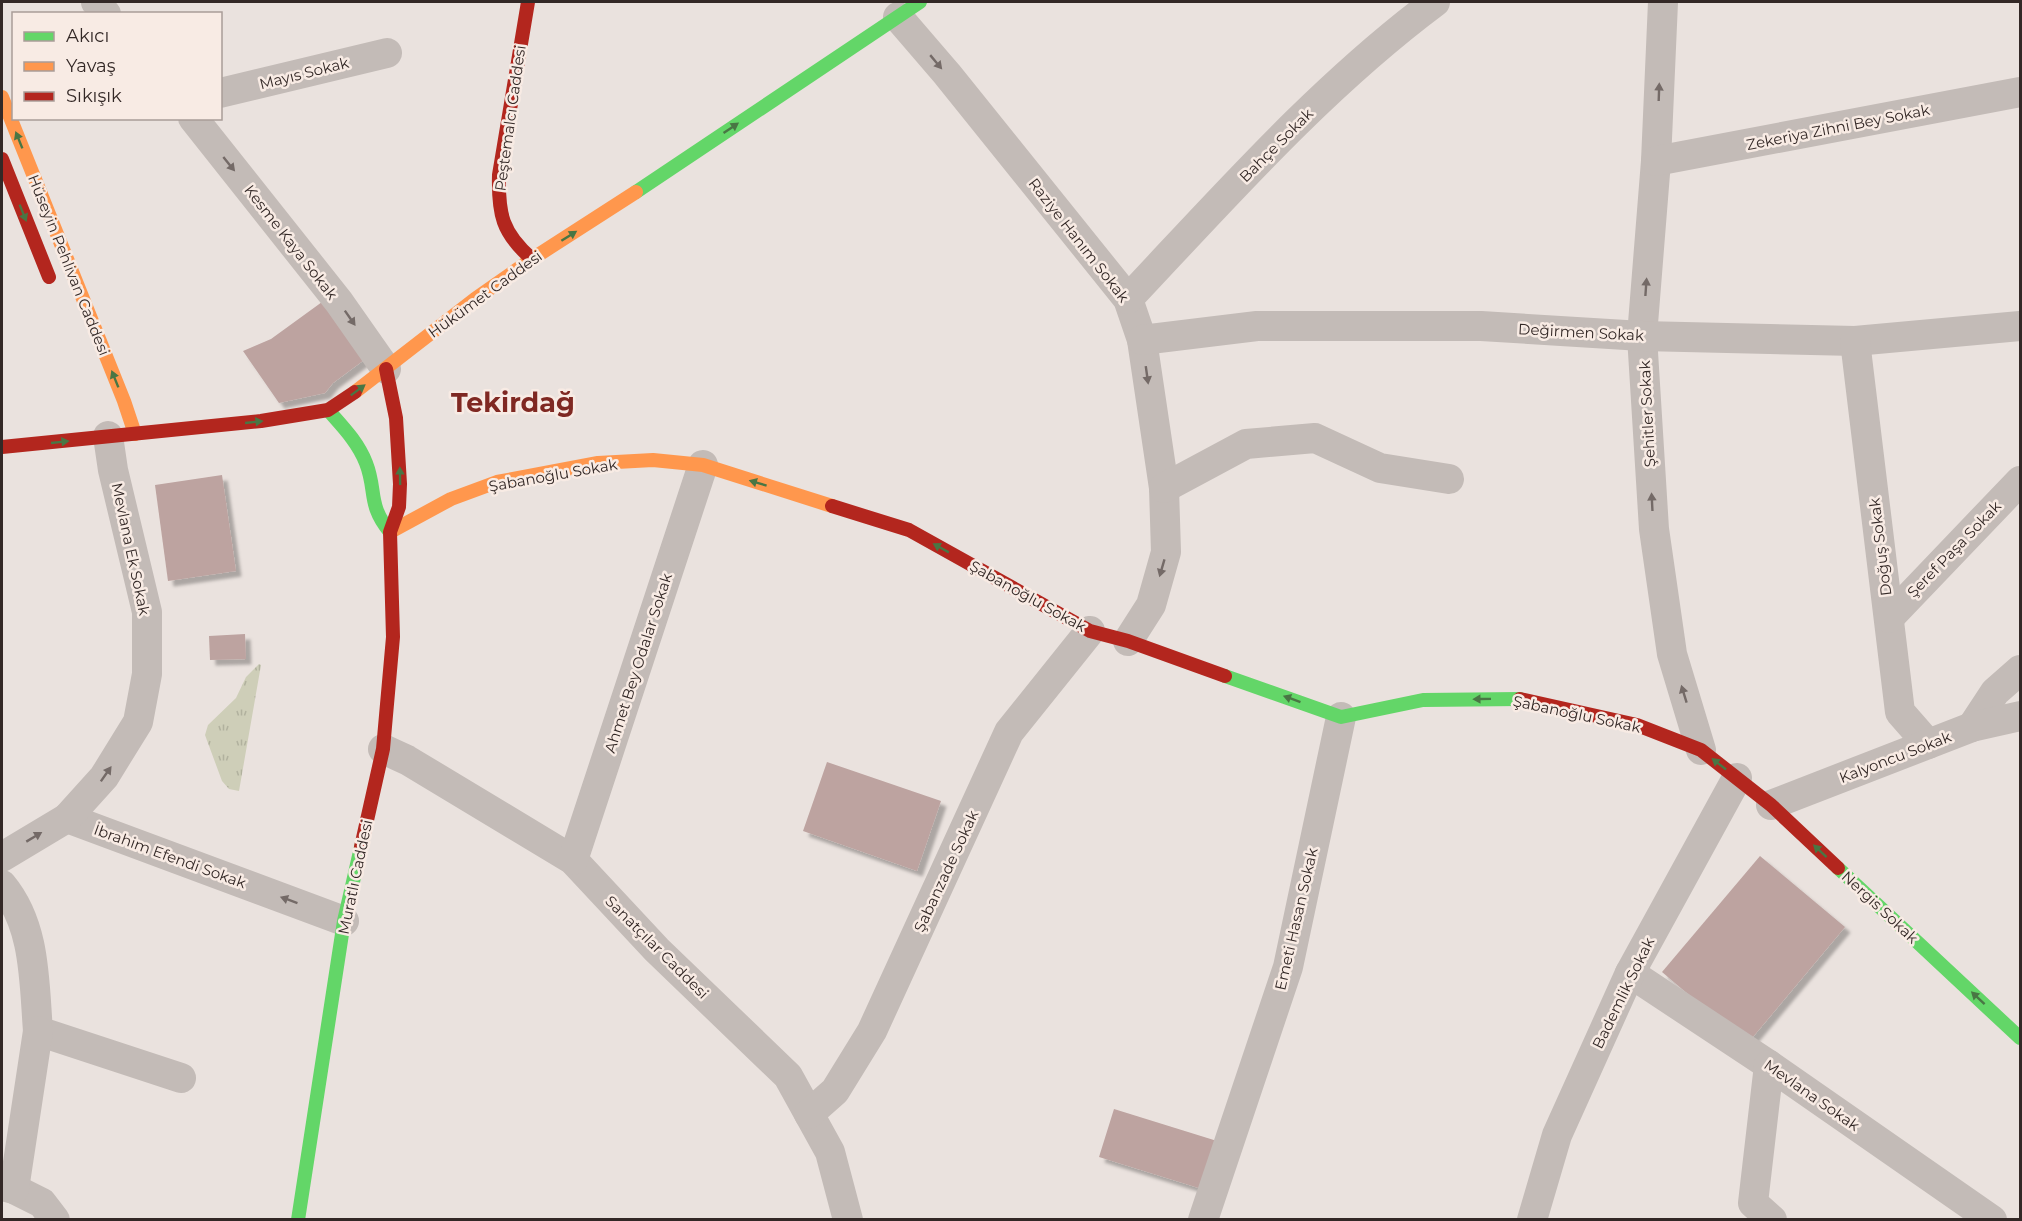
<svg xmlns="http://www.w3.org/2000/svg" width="2022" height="1221" viewBox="0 0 2022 1221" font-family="Montserrat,sans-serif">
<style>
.grass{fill:url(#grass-tufts)}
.building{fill:#bda3a0;filter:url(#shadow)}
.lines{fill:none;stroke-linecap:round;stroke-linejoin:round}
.street{stroke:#c3bbb7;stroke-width:30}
.fast{stroke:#63d668;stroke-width:14}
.slow{stroke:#ff974d;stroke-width:14}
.jam{stroke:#b3261e;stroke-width:14}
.oneway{fill:#746a67}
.oneway2{fill:#497644}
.labels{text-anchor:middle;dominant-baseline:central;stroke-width:5;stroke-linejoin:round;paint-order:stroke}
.street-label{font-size:15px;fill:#332826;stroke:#f8ebe4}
.town-label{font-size:27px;font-weight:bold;fill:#7f2822;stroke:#f8ebe4}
</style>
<defs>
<pattern id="grass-tufts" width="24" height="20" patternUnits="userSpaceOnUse" patternTransform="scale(1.5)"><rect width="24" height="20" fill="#ceceb8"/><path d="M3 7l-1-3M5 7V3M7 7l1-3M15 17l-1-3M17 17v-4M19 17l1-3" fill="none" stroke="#b1b19e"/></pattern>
<filter id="shadow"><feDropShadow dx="5.5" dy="5.5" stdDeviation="1.5" flood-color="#0004"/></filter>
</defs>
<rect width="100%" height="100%" fill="#eae2de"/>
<polygon class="grass" points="259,664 261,665 239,791 229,789 222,781 205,735 208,725 236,698 246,677"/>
<g class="building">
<polygon points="322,302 364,360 333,383 325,393 279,403 243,351 271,339"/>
<polygon points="222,475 236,571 168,581 155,485"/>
<polygon points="245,634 246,659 210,660 209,636"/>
<polygon points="827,762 941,801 917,871 803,831"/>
<polygon points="1760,856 1845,927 1747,1044 1662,972"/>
<polygon points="1114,1109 1217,1141 1202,1189 1099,1157"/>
</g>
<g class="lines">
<g class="street">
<polyline points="96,2 106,14"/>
<polyline points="1663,2 1656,161 1642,336 1654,529 1672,654 1701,750"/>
<polyline points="898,17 947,74 1128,299 1142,340 1164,488 1166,552 1151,605 1128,641"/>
<polyline points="220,93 387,53"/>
<polyline points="193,118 339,302 386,369"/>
<polyline points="1656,161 2020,92"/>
<path d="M1128,299C1225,196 1321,87 1435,2"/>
<polyline points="1142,340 1257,326 1481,326 1642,336 1855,341 2020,326"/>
<polyline points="1855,341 1900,712 1928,744"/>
<polyline points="1164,488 1246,444 1315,438 1380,468 1449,479"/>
<polyline points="1889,618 2020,481"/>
<polyline points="1972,727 1995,692 2020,670"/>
<polyline points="383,749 407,760 573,860 657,950 788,1076 830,1152 848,1220"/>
<polyline points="1771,805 1972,727 2020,716"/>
<polyline points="67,818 344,921"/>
<polyline points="2,857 67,818 104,777 138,722 147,674 147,612 113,470 108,436"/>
<polyline points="573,860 703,465"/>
<path d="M2,885C36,926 34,981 38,1031L181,1078"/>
<polyline points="1630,973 1769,1065 1992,1220"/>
<polyline points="1769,1065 1753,1203 1772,1220"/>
<polyline points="809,1114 835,1091 872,1031 1009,732 1090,631"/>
<polyline points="2,1186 14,1189 42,1203 55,1220"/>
<polyline points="14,1189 38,1031"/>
<polyline points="1203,1220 1288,967 1341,717"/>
<polyline points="1532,1220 1557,1135 1630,973 1737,778"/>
</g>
<g class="fast">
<polyline points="636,192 920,2"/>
<path d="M328,410C342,426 358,442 366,463C377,491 367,504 390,532"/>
<polyline points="1225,676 1341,717 1423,700 1520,699"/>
<polyline points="1838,868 2020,1038"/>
<polyline points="298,1220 344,921 361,847"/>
</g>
<g class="slow">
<polyline points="2,97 124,401 135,434"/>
<polyline points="355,392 475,299 532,259 636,192"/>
<polyline points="390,532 451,499 497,482 598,463 653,460 703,465 832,506"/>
</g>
<g class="jam">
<path d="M528,2L499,175C498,214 502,233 532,259"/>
<polyline points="2,159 49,277"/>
<polyline points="2,447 261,421 328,410 355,392"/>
<polyline points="832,506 909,530 1090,631 1128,641 1225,676"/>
<polyline points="1520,699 1637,725 1701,750 1771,805 1838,868"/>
<polyline points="361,847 383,749 393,637 390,532 399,507 400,484 396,418 386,369"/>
</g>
</g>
<defs><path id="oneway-solid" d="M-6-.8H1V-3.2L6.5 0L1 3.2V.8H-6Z" transform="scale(1.5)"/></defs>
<g class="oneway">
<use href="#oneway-solid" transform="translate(936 62) rotate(50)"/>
<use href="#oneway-solid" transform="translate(1659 92) rotate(-88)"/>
<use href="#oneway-solid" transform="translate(229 164) rotate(51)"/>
<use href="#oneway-solid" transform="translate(1646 287) rotate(-86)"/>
<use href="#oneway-solid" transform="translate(350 318) rotate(55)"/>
<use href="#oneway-solid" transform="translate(1147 375) rotate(82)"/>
<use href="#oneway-solid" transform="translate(1652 502) rotate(-93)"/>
<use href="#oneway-solid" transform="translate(1162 568) rotate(106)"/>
<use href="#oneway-solid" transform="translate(1684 694) rotate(-107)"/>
<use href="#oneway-solid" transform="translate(106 774) rotate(-55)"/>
<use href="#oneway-solid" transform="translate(34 837) rotate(-31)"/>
<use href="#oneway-solid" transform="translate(289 900) rotate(-160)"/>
</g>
<g class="oneway2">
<use href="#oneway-solid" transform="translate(731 128) rotate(-34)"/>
<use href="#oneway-solid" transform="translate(19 140) rotate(-112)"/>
<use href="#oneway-solid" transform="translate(23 213) rotate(68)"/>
<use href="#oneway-solid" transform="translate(569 236) rotate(-32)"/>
<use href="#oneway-solid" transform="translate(115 379) rotate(-112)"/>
<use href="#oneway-solid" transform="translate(358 390) rotate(-37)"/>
<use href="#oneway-solid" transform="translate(254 422) rotate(-6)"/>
<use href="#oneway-solid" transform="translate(60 442) rotate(-6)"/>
<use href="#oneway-solid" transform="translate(400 476) rotate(-91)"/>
<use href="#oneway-solid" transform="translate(758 483) rotate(-163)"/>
<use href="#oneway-solid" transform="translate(941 548) rotate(-151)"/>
<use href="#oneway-solid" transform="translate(1292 699) rotate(-160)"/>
<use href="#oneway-solid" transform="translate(1482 699) rotate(179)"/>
<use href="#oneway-solid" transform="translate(1719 764) rotate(-142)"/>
<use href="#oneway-solid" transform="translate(1820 851) rotate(-137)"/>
<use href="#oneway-solid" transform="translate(1978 998) rotate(-137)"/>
</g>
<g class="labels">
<g class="street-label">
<text transform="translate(304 73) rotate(-14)">Mayıs Sokak</text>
<text transform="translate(510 118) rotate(-82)">Peştemalcı Caddesi</text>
<text transform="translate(1838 127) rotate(-11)">Zekeriya Zihni Bey Sokak</text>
<text transform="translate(1276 145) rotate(-45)">Bahçe Sokak</text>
<text transform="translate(1079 240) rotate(52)">Raziye Hanım Sokak</text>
<text transform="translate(291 242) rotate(52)">Kesme Kaya Sokak</text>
<text transform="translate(69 265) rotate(68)">Hüseyin Pehlivan Caddesi</text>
<text transform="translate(485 294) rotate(-36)">Hükümet Caddesi</text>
<text transform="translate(1581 332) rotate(3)">Değirmen Sokak</text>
<text transform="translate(1647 414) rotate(-93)">Şehitler Sokak</text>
<text transform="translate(553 475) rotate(-10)">Şabanoğlu Sokak</text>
<text transform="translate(1880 547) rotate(-97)">Doğuş Sokak</text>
<text transform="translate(131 549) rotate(78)">Mevlana Ek Sokak</text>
<text transform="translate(1954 549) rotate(-46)">Şeref Paşa Sokak</text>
<text transform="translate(1028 596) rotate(29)">Şabanoğlu Sokak</text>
<text transform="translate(638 663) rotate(-72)">Ahmet Bey Odalar Sokak</text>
<text transform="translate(1577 714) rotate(12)">Şabanoğlu Sokak</text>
<text transform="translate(1895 757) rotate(-21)">Kalyoncu Sokak</text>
<text transform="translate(170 856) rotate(20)">İbrahim Efendi Sokak</text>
<text transform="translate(946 871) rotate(-65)">Şabanzade Sokak</text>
<text transform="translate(355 877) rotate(-78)">Muratlı Caddesi</text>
<text transform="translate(1880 907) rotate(43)">Nergis Sokak</text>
<text transform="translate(1296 919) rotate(-77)">Emeti Hasan Sokak</text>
<text transform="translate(657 947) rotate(45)">Sanatçılar Caddesi</text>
<text transform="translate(1623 993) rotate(-64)">Bademlik Sokak</text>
<text transform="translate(1812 1095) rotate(35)">Mevlana Sokak</text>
</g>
<g class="town-label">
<text x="513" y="402">Tekirdağ</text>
</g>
</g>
<rect width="2022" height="1221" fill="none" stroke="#332826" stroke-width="6"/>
<rect x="12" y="12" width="210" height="108" fill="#f8ebe4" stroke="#a99d98" stroke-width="1.5"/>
<rect x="24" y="32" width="30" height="9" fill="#63d668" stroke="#a99d98" stroke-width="1.5"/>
<text x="66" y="42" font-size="18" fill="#332826">Akıcı</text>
<rect x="24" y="62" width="30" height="9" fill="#ff974d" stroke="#a99d98" stroke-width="1.5"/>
<text x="66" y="72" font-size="18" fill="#332826">Yavaş</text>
<rect x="24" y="92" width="30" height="9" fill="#b3261e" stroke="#a99d98" stroke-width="1.5"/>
<text x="66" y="102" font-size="18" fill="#332826">Sıkışık</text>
</svg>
